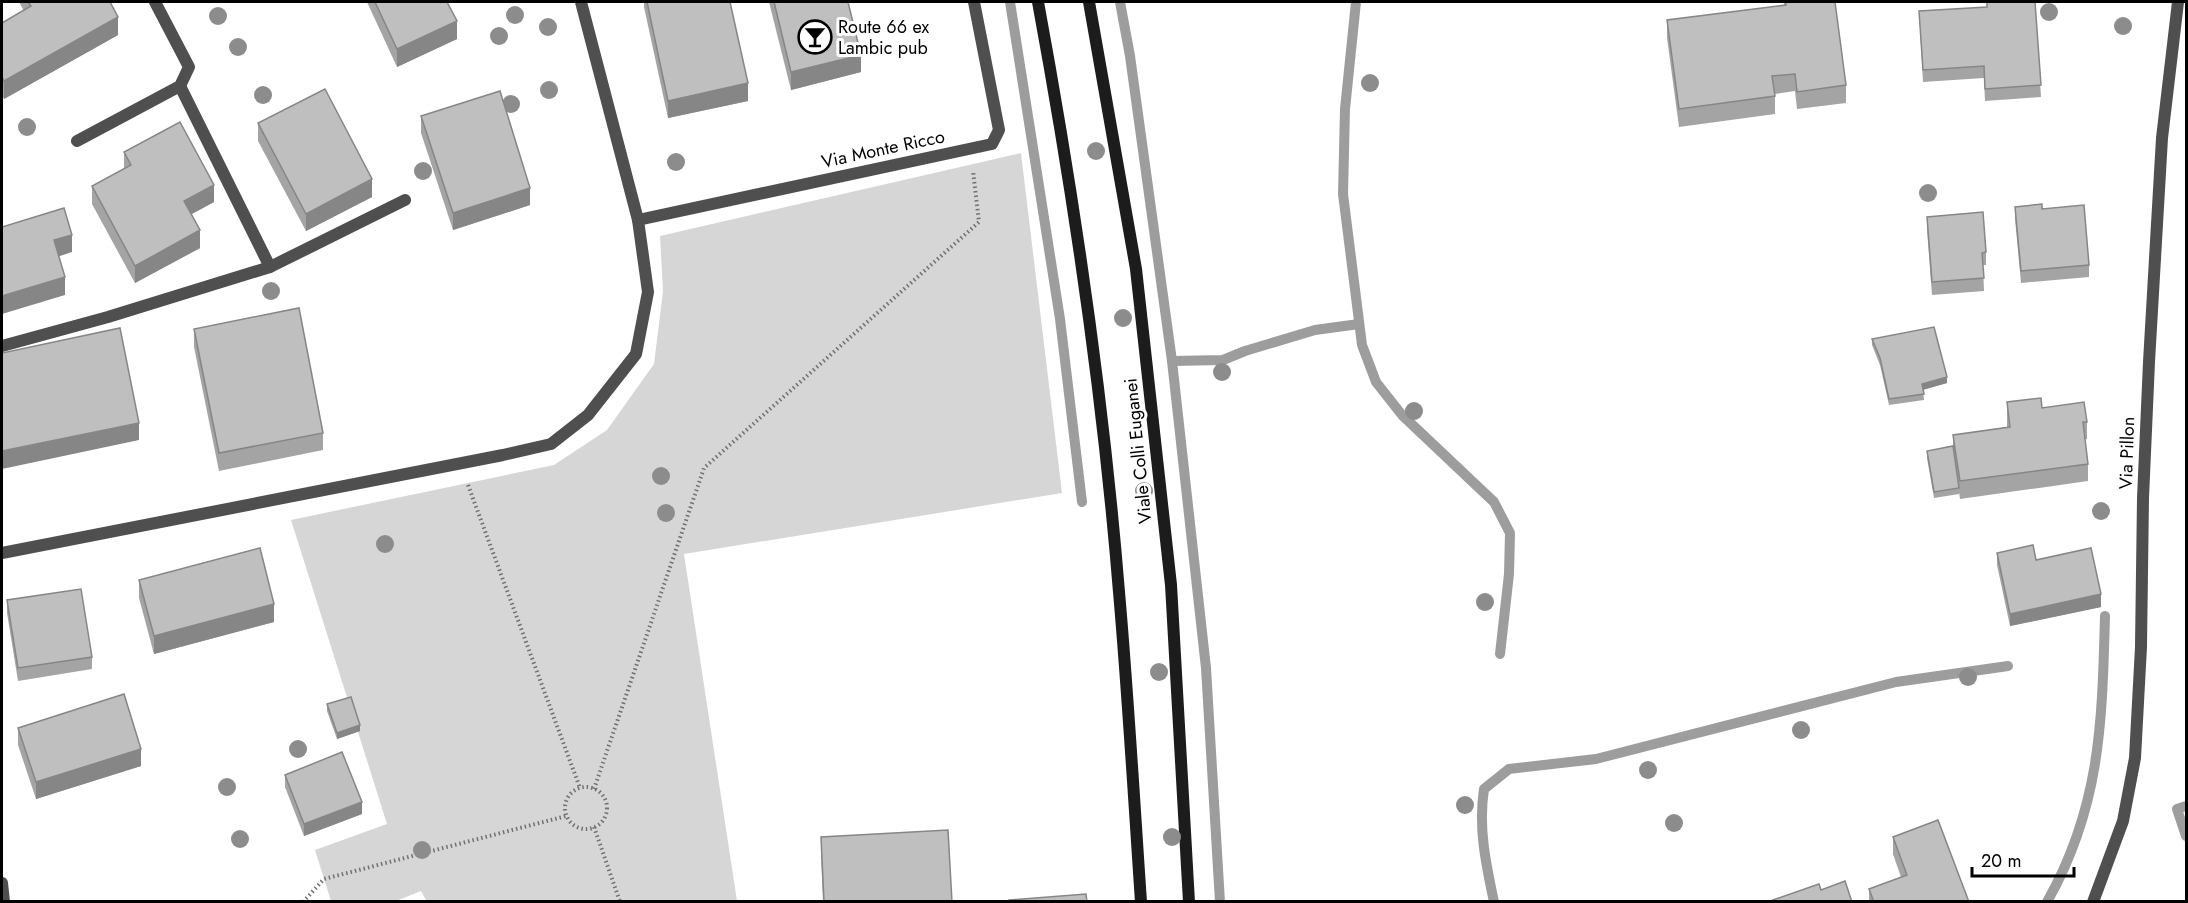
<svg xmlns="http://www.w3.org/2000/svg" width="2188" height="903" viewBox="0 0 2188 903" font-family="Jost,sans-serif">
<style>
.green{fill:#d6d6d6}
.lines{fill:none;stroke-linecap:round;stroke-linejoin:round}
.stream{stroke:#9d9d9d;stroke-width:10}
.path{stroke:#717171;stroke-width:4;stroke-dasharray:1.5 3;stroke-linecap:butt}
.lane{stroke:#4f4f4f;stroke-width:12}
.street{stroke:#4f4f4f;stroke-width:12}
.secondary{stroke:#1c1c1c;stroke-width:12}
.tree{fill:#8c8c8c}
.wall{fill:#a4a4a4}
.shaded-wall{fill:#868686}
.building{fill:#bfbfbf;stroke:#868686;stroke-width:1.5}
.labels{text-anchor:middle;dominant-baseline:central;stroke-width:6;stroke-linejoin:round;paint-order:stroke}
.poi-label{font-size:18px;fill:#000;stroke:#fff;text-anchor:start}
.street-label{font-size:18px;fill:#000;stroke:#fff}
</style>
<rect width="100%" height="100%" fill="#fff"/>
<polygon class="green" points="1021,153 1062,493 684,554 737,901 427,902 421,891 396,901 331,901 315,850 387,824 291,520 554,465 607,430 654,364 663,291 660,236"/>
<g class="lines">
<g class="stream">
<polyline points="1010,2 1060,319 1082,502"/>
<polyline points="1120,2 1130,56 1172,361 1206,668 1220,902"/>
<polyline points="1356,2 1345,109 1343,194 1362,345 1376,382 1402,415 1494,502 1510,533 1509,574 1500,654"/>
<polyline points="1172,361 1223,360 1245,351 1315,330 1359,324"/>
<polyline points="2186,806 2177,809 2186,836"/>
<path d="M1494,902C1486,864 1478,828 1484,789L1509,769L1596,759L1896,682L2008,666"/>
<path d="M2047,902C2101,806 2102,722 2105,616"/>
</g>
<g class="path">
<polyline points="468,485 580,788"/>
<circle cx="586" cy="808" r="21"/>
<polyline points="594,789 704,468 979,222 973,171"/>
<polyline points="594,827 620,902"/>
<polyline points="303,902 324,879 566,816"/>
</g>
<g class="lane">
<polyline points="180,86 270,267"/>
<polyline points="2,346 108,317 270,267 405,200"/>
</g>
<g class="street">
<polyline points="77,141 180,86 189,67 155,2"/>
<polyline points="638,220 992,144 999,130 974,2"/>
<polyline points="2,553 503,455 551,444 588,415 636,354 648,292 638,220 581,2"/>
<polyline points="2,883 4,902"/>
<polyline points="2093,902 2123,821 2135,758 2141,647 2143,498 2149,362 2162,138 2178,2"/>
</g>
<g class="secondary">
<path d="M1038,2C1074,197 1103,394 1119,592C1128,695 1134,799 1141,902"/>
<polyline points="1089,2 1136,269 1171,585 1189,902"/>
</g>
</g>
<g class="tree">
<circle cx="2049" cy="12" r="9"/>
<circle cx="515" cy="15" r="9"/>
<circle cx="218" cy="16" r="9"/>
<circle cx="2123" cy="26" r="9"/>
<circle cx="548" cy="27" r="9"/>
<circle cx="499" cy="36" r="9"/>
<circle cx="238" cy="47" r="9"/>
<circle cx="1370" cy="83" r="9"/>
<circle cx="549" cy="90" r="9"/>
<circle cx="263" cy="95" r="9"/>
<circle cx="511" cy="104" r="9"/>
<circle cx="27" cy="127" r="9"/>
<circle cx="1096" cy="151" r="9"/>
<circle cx="676" cy="162" r="9"/>
<circle cx="423" cy="171" r="9"/>
<circle cx="1928" cy="193" r="9"/>
<circle cx="271" cy="291" r="9"/>
<circle cx="1123" cy="318" r="9"/>
<circle cx="1222" cy="372" r="9"/>
<circle cx="1414" cy="411" r="9"/>
<circle cx="661" cy="476" r="9"/>
<circle cx="1144" cy="491" r="9"/>
<circle cx="2101" cy="511" r="9"/>
<circle cx="666" cy="513" r="9"/>
<circle cx="385" cy="544" r="9"/>
<circle cx="1485" cy="602" r="9"/>
<circle cx="1159" cy="672" r="9"/>
<circle cx="1968" cy="677" r="9"/>
<circle cx="1801" cy="730" r="9"/>
<circle cx="298" cy="749" r="9"/>
<circle cx="1648" cy="770" r="9"/>
<circle cx="227" cy="787" r="9"/>
<circle cx="1465" cy="805" r="9"/>
<circle cx="1674" cy="823" r="9"/>
<circle cx="1172" cy="837" r="9"/>
<circle cx="240" cy="839" r="9"/>
<circle cx="422" cy="850" r="9"/>
</g>
<g class="wall">
<polygon points="19,2 110,2 118,35 4,99 2,95 2,23 24,11"/>
<polygon points="367,2 447,2 457,39 397,67"/>
<polygon points="644,2 730,2 748,101 668,118 644,7"/>
<polygon points="769,2 848,2 861,72 791,90"/>
<polygon points="1784,2 1835,2 1846,85 1846,103 1797,109 1795,91 1775,94 1775,114 1679,127 1667,38 1667,20 1784,5"/>
<polygon points="1986,2 2035,2 2041,97 1985,101 1984,78 1923,82 1919,11 1987,7"/>
<polygon points="421,116 530,205 453,230 421,133"/>
<polygon points="258,123 372,197 306,231 258,141"/>
<polygon points="124,152 214,202 192,214 200,248 135,283 92,204 92,186 124,169"/>
<polygon points="2015,207 2089,265 2089,277 2021,283 2015,219"/>
<polygon points="1927,217 1986,252 1986,265 1983,265 1984,291 1932,295 1927,229"/>
<polygon points="194,329 323,433 323,450 219,471 194,347"/>
<polygon points="1872,339 1947,383 1923,390 1924,400 1889,405 1880,365 1872,345"/>
<polygon points="2007,402 2042,408 2087,422 2087,439 2085,439 2088,464 2088,481 1960,499 1959,492 1959,494 1934,498 1927,458 1927,451 1953,446 1953,435 2007,427"/>
<polygon points="1997,553 2036,560 2101,607 2010,626 1997,565"/>
<polygon points="139,580 274,622 154,654 139,598"/>
<polygon points="7,600 92,657 92,669 18,681 7,613"/>
<polygon points="327,704 360,731 337,739 327,711"/>
<polygon points="18,728 141,766 36,799 18,745"/>
<polygon points="285,775 362,814 304,836 285,787"/>
<polygon points="821,837 952,902 823,902 821,855"/>
<polygon points="1893,837 1969,902 1869,902 1869,889 1901,877 1893,854"/>
</g>
<g class="shaded-wall">
<polygon points="118,17 118,35 4,99 4,81"/>
<polygon points="457,21 457,39 397,67 397,49"/>
<polygon points="861,55 861,72 791,90 791,72"/>
<polygon points="748,83 748,101 668,118 668,101"/>
<polygon points="372,179 372,197 306,231 306,214"/>
<polygon points="214,185 214,202 184,218 184,201"/>
<polygon points="530,188 530,205 453,230 453,213"/>
<polygon points="200,230 200,248 135,283 135,266"/>
<polygon points="72,235 72,252 54,258 54,240"/>
<polygon points="65,277 65,295 2,314 2,296"/>
<polygon points="1947,377 1947,383 1922,390 1922,384"/>
<polygon points="139,423 139,440 2,469 2,451"/>
<polygon points="2101,594 2101,607 2010,626 2010,614"/>
<polygon points="274,604 274,622 154,654 154,636"/>
<polygon points="360,725 360,731 337,739 337,733"/>
<polygon points="141,749 141,766 36,799 36,782"/>
<polygon points="362,802 362,814 304,836 304,824"/>
</g>
<g class="building">
<polygon points="28,2 110,2 118,17 4,81 2,77 2,23 31,6"/>
<polygon points="375,2 447,2 457,21 397,49"/>
<polygon points="647,2 730,2 748,83 668,101"/>
<polygon points="774,2 848,2 861,55 791,72"/>
<polygon points="1786,2 1835,2 1846,85 1797,92 1795,74 1772,76 1775,96 1679,109 1667,20 1786,5"/>
<polygon points="1987,2 2035,2 2041,85 1985,89 1984,66 1923,70 1919,11 1987,7"/>
<polygon points="325,89 372,179 306,214 258,123"/>
<polygon points="500,91 530,188 453,213 421,116"/>
<polygon points="180,122 214,185 184,201 200,230 135,266 92,186 131,165 124,152"/>
<polygon points="2042,204 2042,209 2084,205 2089,265 2021,271 2015,207"/>
<polygon points="64,208 72,235 54,240 65,277 2,296 2,227"/>
<polygon points="1983,212 1986,252 1982,253 1984,278 1932,282 1927,217"/>
<polygon points="299,308 323,433 219,453 194,329"/>
<polygon points="1934,327 1947,377 1922,384 1924,394 1889,399 1880,358 1872,339"/>
<polygon points="120,328 139,423 2,451 2,353"/>
<polygon points="2041,398 2042,408 2084,402 2087,422 2083,422 2088,464 1960,481 1953,435 2010,427 2007,402"/>
<polygon points="1953,446 1959,488 1934,492 1927,451"/>
<polygon points="2033,545 2036,560 2091,548 2101,594 2010,614 1997,553"/>
<polygon points="260,548 274,604 154,636 139,580"/>
<polygon points="81,589 92,657 18,668 7,600"/>
<polygon points="124,694 141,749 36,782 18,728"/>
<polygon points="351,697 360,725 337,733 327,704"/>
<polygon points="342,752 362,802 304,824 285,775"/>
<polygon points="1938,820 1969,902 1874,902 1869,889 1907,875 1893,837"/>
<polygon points="948,830 952,902 824,902 821,837"/>
<polygon points="1845,881 1852,902 1774,902 1773,900 1819,884 1821,890"/>
<polygon points="1086,894 1087,902 1009,902 1009,900"/>
</g>
<defs>
<symbol id="bar-ring" viewBox="-11 -11 22 22"><circle r="9.5" fill="#fff" stroke="#000" stroke-width="1.5"/><path d="M-6-5H6L.8 .8V4.5H3.5V6h-7V4.5H-.8V.8Z" fill="#000"/></symbol>
</defs>
<g fill-rule="evenodd">
<use href="#bar-ring" x="796" y="18" width="38" height="38"/>
</g>
<g class="labels">
<g class="poi-label">
<text x="838" y="27">Route 66 ex<tspan x="838" dy="21">Lambic pub</tspan></text>
</g>
<g class="street-label">
<text transform="translate(883 149) rotate(-12)">Via Monte Ricco</text>
<text transform="translate(1138 451) rotate(-96)">Viale Colli Euganei</text>
<text transform="translate(2127 453) rotate(-88)">Via Pillon</text>
</g>
</g>
<rect width="2188" height="903" fill="none" stroke="#000000" stroke-width="6"/>
<path d="M1972 867v9h102v-9" fill="none" stroke="#000000" stroke-width="3"/>
<text x="1981" y="867" font-size="18" fill="#000000" stroke="#ffffff" stroke-width="4.5" paint-order="stroke">20 m</text>
</svg>
